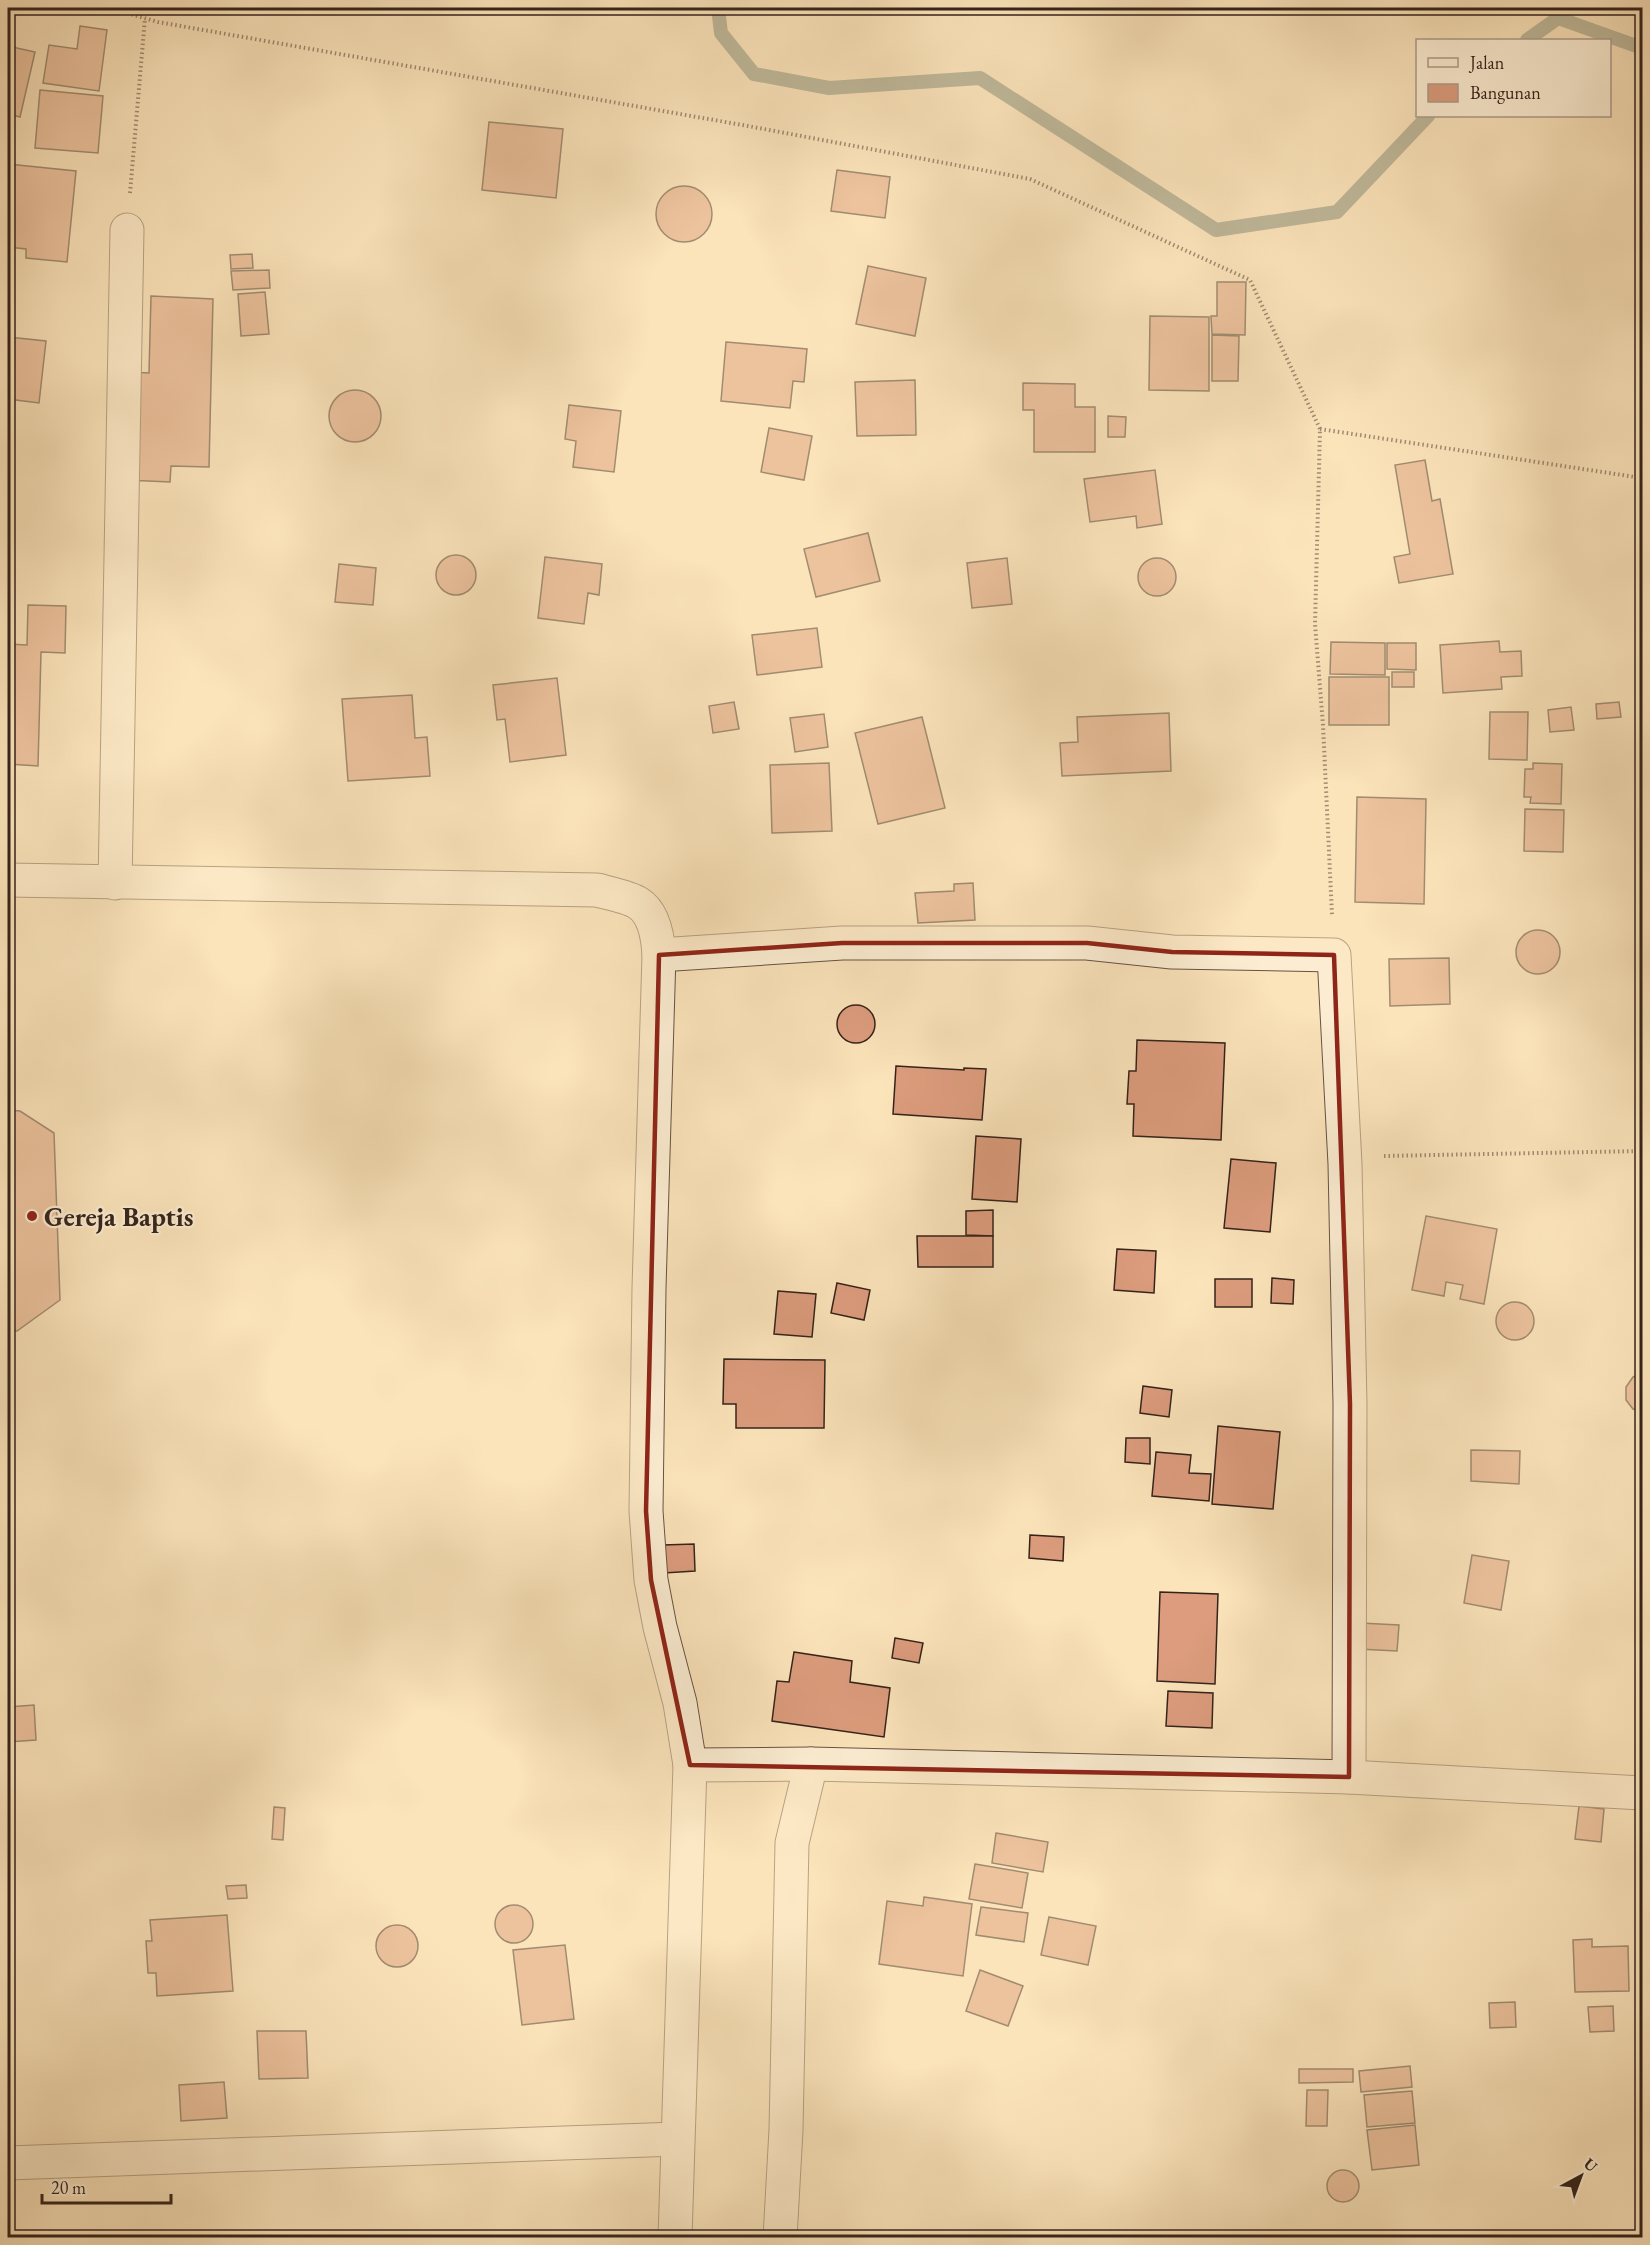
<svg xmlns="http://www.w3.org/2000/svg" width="1650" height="2245" viewBox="0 0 1650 2245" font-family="'EB Garamond',serif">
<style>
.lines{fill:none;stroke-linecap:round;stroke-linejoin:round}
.stream{stroke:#748072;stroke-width:14}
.building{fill:#dc9c7d;stroke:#34231b;stroke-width:1.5}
.minor-casing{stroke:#665343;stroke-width:35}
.path{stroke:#34231b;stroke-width:4;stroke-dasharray:1.5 3;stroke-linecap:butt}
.minor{stroke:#fcedd2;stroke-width:33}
.marked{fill:none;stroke:#8f2418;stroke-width:4.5;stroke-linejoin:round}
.poi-dot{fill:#8f2418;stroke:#fcedd2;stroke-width:2}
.labels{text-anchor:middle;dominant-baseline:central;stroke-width:4.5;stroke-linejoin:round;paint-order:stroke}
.poi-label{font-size:27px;font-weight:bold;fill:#34231b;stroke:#fcedd2;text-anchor:start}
</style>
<rect width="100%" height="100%" fill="#fbe3ba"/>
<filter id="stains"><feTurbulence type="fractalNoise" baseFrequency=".00333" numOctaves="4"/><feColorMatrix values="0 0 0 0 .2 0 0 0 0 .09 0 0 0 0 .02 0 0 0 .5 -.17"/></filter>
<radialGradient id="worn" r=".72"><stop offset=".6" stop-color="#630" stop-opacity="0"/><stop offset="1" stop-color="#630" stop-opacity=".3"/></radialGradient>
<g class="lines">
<g class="stream">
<polyline points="718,8 721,33 754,74 829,88 980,78 1216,230 1337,212 1428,116"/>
<polyline points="1527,40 1558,18 1642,48"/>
</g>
</g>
<g class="building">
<polygon points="80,26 107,30 99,91 43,83 49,45 77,49"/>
<polygon points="8,46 35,52 20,117 8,114"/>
<polygon points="40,90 103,96 98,153 35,148"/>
<polygon points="489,122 563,129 556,198 482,190"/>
<polygon points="8,164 76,171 67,262 26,258 26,249 8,247"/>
<polygon points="837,170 890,177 885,218 831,211"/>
<circle cx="684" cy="214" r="28"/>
<polygon points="252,254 253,268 231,269 230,255"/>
<polygon points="868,266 926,278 915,336 856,324"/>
<polygon points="269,270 270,288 233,290 231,271"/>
<polygon points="1217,282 1246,282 1245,335 1212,334 1211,316 1217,316"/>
<polygon points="265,292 269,334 241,336 238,294"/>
<polygon points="151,296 213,299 209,467 171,466 170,482 126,480 129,372 149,373"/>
<polygon points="1150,316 1209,317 1209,391 1149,390"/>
<polygon points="1212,335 1239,336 1238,381 1212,381"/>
<polygon points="8,337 46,341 39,403 8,399"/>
<polygon points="726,342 807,349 804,382 793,381 790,408 721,401"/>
<polygon points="915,380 916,435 857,436 855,382"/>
<polygon points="1023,383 1075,384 1075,407 1095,407 1095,452 1034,452 1034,410 1023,410"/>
<circle cx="355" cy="416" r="26"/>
<polygon points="569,405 621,411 614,472 573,467 576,441 565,439"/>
<polygon points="1108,416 1126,417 1125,437 1108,437"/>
<polygon points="769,428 812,436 804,480 761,472"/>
<polygon points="1425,460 1432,501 1440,499 1453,574 1399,583 1394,557 1410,554 1395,465"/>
<polygon points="1155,470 1162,524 1137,528 1136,516 1090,522 1084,479"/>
<polygon points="868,533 880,581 816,597 804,549"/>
<circle cx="456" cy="575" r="20"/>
<polygon points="545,557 602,564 599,595 588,593 584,624 538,618"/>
<circle cx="1157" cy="577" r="19"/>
<polygon points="1007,558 1012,604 972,608 967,563"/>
<polygon points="339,564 376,568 373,605 335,602"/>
<polygon points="28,605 66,606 65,653 41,652 38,766 8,764 8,644 27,645"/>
<polygon points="817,628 822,667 757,675 752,635"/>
<polygon points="1499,641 1500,652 1521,651 1522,676 1501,677 1502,689 1443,693 1440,645"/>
<polygon points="1331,642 1385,643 1385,675 1330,674"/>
<polygon points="1387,643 1416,643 1416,670 1387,669"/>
<rect x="1392" y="672" width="22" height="15"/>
<rect x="1329" y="677" width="60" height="48"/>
<polygon points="557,678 566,755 510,762 505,719 497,720 493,685"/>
<polygon points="412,695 415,738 427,737 430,776 348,781 342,699"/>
<polygon points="734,702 739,729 713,733 709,706"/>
<polygon points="1619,702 1621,717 1597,719 1596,704"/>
<polygon points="1571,707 1574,730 1550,732 1548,710"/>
<polygon points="1490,712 1528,712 1527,760 1489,759"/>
<polygon points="1169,713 1171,771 1062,776 1060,743 1078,742 1077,717"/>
<polygon points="824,714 828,747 795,752 790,718"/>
<polygon points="922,717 945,808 878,824 855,733"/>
<polygon points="829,763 832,831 772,833 770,765"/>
<polygon points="1533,763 1562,764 1561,804 1530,803 1531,797 1524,797 1525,769 1533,769"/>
<polygon points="1357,797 1426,799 1424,904 1355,902"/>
<polygon points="1525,809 1564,810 1563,852 1524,851"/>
<polygon points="973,883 975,920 918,923 915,893 954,891 954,884"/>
<circle cx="1538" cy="952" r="22"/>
<polygon points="1449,958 1450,1004 1390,1006 1389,959"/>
<circle cx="856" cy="1024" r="19"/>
<polygon points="1137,1040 1225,1043 1221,1140 1133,1136 1134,1104 1127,1104 1129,1071 1136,1071"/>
<polygon points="896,1066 964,1070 964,1068 986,1069 982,1120 893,1114"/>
<polygon points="8,1110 20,1111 54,1133 60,1300 17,1331 8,1331"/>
<polygon points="976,1136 1021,1139 1017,1202 972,1199"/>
<polygon points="1231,1159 1276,1163 1270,1232 1224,1228"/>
<polygon points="993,1210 993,1236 966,1235 966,1211"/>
<polygon points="1426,1216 1497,1229 1484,1304 1460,1299 1463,1285 1446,1282 1444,1296 1412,1290"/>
<polygon points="917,1236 993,1236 993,1267 918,1267"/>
<polygon points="1117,1249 1156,1251 1154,1293 1114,1290"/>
<polygon points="1272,1278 1294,1280 1293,1304 1271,1303"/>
<rect x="1215" y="1279" width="37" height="28"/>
<polygon points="837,1283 870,1290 864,1320 831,1313"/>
<polygon points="778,1291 816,1294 812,1337 774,1334"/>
<circle cx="1515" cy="1321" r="19"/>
<polygon points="724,1359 825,1360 824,1428 736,1428 736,1404 723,1404"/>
<polygon points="1642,1374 1642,1412 1633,1409 1626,1400 1626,1387 1633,1377"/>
<polygon points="1143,1386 1172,1390 1169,1417 1140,1413"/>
<polygon points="1218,1426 1280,1432 1273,1509 1212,1504"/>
<polygon points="1126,1438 1150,1438 1150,1464 1125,1462"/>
<polygon points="1471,1450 1520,1451 1519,1484 1471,1481"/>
<polygon points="1156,1452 1191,1455 1189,1473 1211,1474 1209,1501 1152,1496"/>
<polygon points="1030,1535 1064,1537 1063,1561 1029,1558"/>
<polygon points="694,1544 695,1571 664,1573 663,1545"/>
<polygon points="1472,1555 1509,1561 1501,1610 1464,1603"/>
<polygon points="1160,1592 1218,1594 1215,1684 1157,1681"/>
<polygon points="1360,1623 1399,1625 1397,1651 1358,1649"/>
<polygon points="895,1638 923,1643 919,1663 892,1658"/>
<polygon points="794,1652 852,1661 850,1682 890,1688 884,1737 772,1721 777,1681 789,1682"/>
<polygon points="1168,1691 1213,1693 1212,1728 1166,1726"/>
<polygon points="34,1705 36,1740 8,1742 8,1707"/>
<polygon points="1579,1806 1604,1809 1601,1842 1575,1839"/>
<polygon points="274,1807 285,1808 283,1840 272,1839"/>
<polygon points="996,1833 1048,1842 1043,1872 992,1863"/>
<polygon points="975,1864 1028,1873 1022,1908 969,1899"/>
<polygon points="246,1885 247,1898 228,1899 226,1886"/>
<polygon points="924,1897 972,1904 963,1976 879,1964 887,1901 923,1906"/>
<circle cx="514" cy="1924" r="19"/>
<polygon points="981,1907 1028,1913 1024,1942 976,1935"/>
<polygon points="227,1915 233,1991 157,1996 156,1973 148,1973 146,1941 152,1941 150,1920"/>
<polygon points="1049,1917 1096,1926 1088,1965 1041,1955"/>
<circle cx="397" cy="1946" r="21"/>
<polygon points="1592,1939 1592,1947 1628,1946 1629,1991 1575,1992 1573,1940"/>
<polygon points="565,1945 574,2019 522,2025 513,1950"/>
<polygon points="980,1970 1023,1986 1008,2026 966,2011"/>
<polygon points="1515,2002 1516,2027 1490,2028 1489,2003"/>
<polygon points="1613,2006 1614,2031 1590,2032 1588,2007"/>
<polygon points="257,2031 306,2031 308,2078 259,2079"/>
<polygon points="1410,2066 1412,2087 1361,2092 1359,2071"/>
<polygon points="1299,2069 1353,2069 1353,2082 1299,2083"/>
<polygon points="224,2082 227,2118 181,2121 179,2085"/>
<polygon points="1307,2090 1328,2090 1327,2126 1306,2126"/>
<polygon points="1412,2091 1415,2123 1367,2127 1364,2095"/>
<polygon points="1415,2125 1419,2165 1372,2170 1367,2130"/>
<circle cx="1343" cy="2186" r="16"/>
</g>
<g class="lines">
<defs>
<g id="minor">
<path d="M8,880L597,890C608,893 629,897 638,903C654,913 658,938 659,955L649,1288L646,1511L651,1580L660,1627L680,1703L690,1765L675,2238"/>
<polyline points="115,883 127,230"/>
<polyline points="659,955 842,943 1087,943 1172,952 1334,955 1345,1164 1350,1404 1349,1777"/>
<polyline points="690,1765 811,1764 1349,1777 1642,1793"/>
<polyline points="8,2163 677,2139"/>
<polyline points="780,2238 786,2130 792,1843 811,1764"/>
</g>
</defs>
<use href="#minor" class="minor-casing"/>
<g class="path">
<polyline points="110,8 158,22 748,126 1030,179 1250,280 1320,429 1315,624 1323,725 1332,915"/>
<polyline points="130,193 145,18"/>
<polyline points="1320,429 1642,478"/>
<polyline points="1384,1156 1642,1151"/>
</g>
<use href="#minor" class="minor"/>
</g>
<path d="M0 0H1650V2245H0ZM842,943H1087L1172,952L1334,955L1350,1404L1349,1777L690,1765L651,1580L646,1511L659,955Z" fill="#fbe3ba" fill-opacity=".55" fill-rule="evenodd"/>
<path class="marked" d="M842,943H1087L1172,952L1334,955L1350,1404L1349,1777L690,1765L651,1580L646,1511L659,955Z"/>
<circle class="poi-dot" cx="32" cy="1216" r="6"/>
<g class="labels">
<g class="poi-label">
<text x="44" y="1216">Gereja Baptis</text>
</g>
</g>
<rect width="1650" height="2245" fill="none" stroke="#fbe3ba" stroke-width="30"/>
<rect x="9" y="9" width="1632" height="2227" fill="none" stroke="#34231b" stroke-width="3"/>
<rect x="15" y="15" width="1620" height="2215" fill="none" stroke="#34231b" stroke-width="1.5"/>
<rect x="1416" y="39" width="195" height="78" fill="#fcedd2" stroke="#ac9c89" stroke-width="1.5"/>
<rect x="1428" y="58" width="30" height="9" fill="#fcedd2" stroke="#ac9c89" stroke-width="1.5"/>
<text x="1470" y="69" font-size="18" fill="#34231b">Jalan</text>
<rect x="1428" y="84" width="30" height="18" fill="#dc9c7d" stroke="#ac9c89" stroke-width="1.5"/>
<text x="1470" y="99" font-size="18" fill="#34231b">Bangunan</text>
<g transform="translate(1581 2176) rotate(41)" stroke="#fcedd2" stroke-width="4.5" paint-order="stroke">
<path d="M0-4.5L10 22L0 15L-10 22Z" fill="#34231b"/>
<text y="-9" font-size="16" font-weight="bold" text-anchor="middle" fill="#34231b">U</text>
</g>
<path d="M42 2194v9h129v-9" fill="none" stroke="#34231b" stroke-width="3"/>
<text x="51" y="2194" font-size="18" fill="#34231b" stroke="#fcedd2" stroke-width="4.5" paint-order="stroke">20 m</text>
<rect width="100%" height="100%" filter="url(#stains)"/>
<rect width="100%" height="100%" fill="url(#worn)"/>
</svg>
